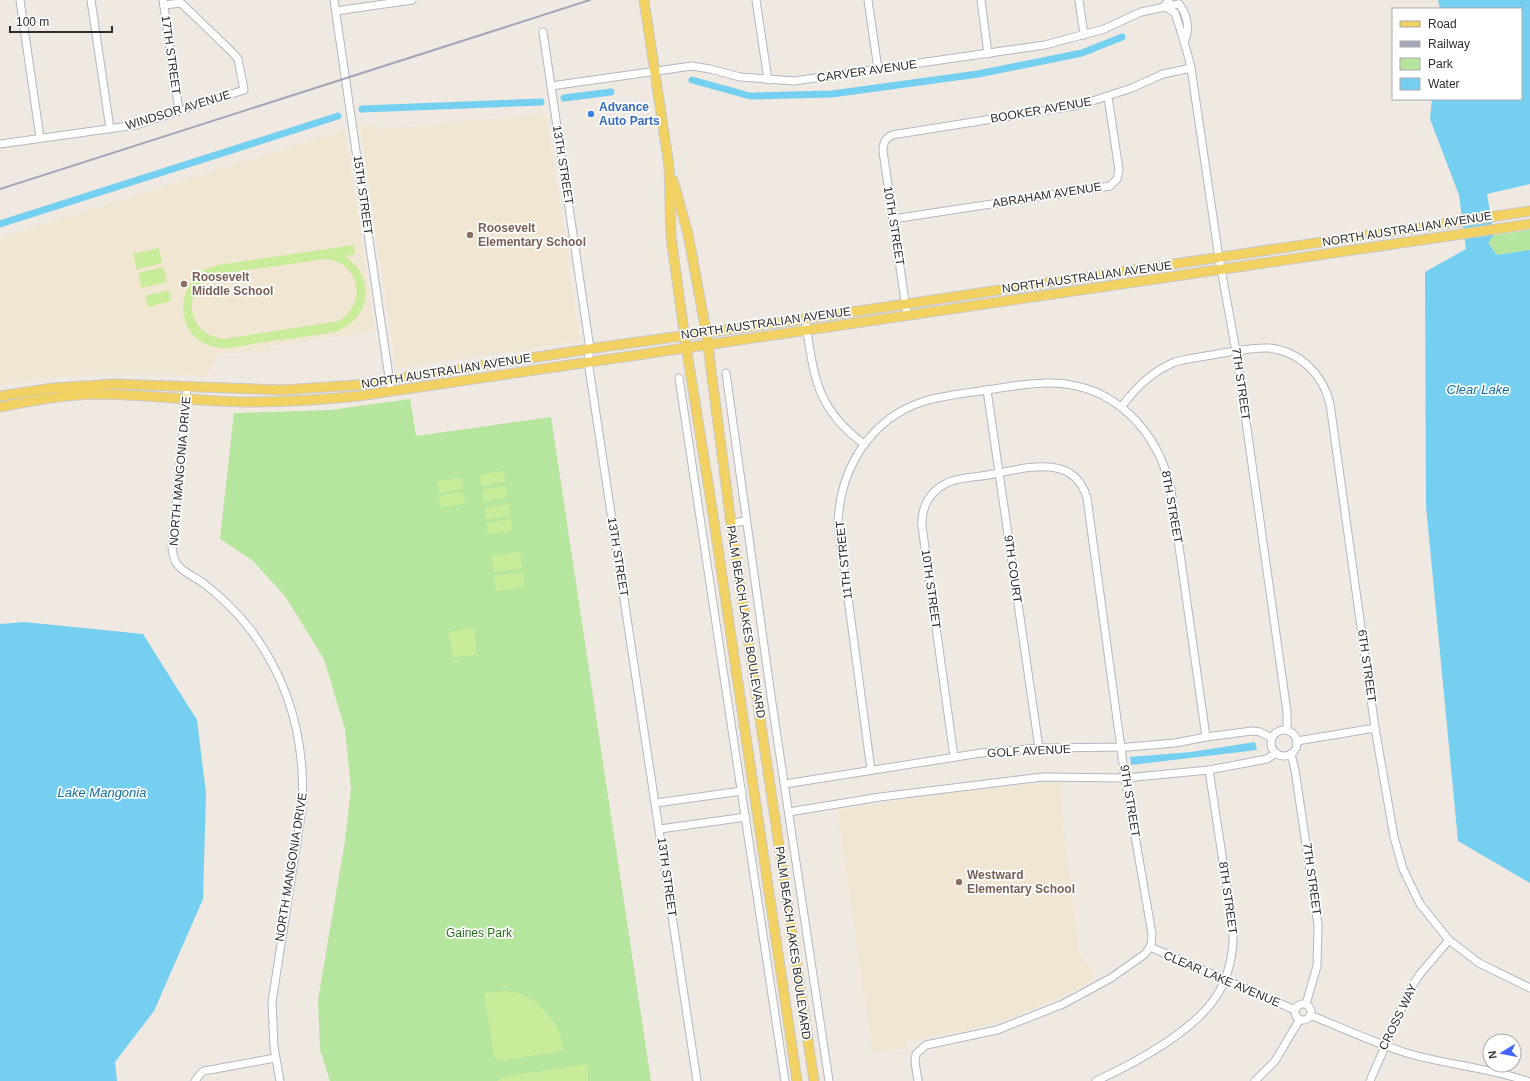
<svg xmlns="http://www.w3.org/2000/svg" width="1530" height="1081" viewBox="0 0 1530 1081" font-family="Helvetica,sans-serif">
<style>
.education{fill:#f0e6d1}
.green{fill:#b6e59e}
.pitch{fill:#c9ec9a;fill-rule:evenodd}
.water{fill:#75cff0}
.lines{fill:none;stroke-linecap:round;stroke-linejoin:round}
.canal{stroke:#75cff0;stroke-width:7}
.minor-casing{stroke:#b4b7c1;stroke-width:9}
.major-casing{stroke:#c9c9c9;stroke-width:11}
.minor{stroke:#fff;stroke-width:7}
.major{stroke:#f2d163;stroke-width:9}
.rail{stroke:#a3a6b8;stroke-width:2}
.shop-dot{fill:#3f7fe0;stroke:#fff;stroke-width:1.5}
.education-dot{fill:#8d6e63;stroke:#fff;stroke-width:1.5}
.labels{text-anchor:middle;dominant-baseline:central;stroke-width:3.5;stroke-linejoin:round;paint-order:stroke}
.street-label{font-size:12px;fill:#2e2e2e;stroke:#fff}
.shop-label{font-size:12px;font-weight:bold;fill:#366cbe;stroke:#fff;text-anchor:start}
.education-label{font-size:12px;font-weight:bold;fill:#785e54;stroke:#fff;text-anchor:start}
.park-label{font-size:12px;fill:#2c6e1b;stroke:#fff}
.water-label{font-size:13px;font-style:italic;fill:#0d6fa3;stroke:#fff}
</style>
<rect width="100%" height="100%" fill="#efe9e1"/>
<g class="education">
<polygon points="546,114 580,341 396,368 360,126 375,124 378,130"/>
<polygon points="345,130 375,331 270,346 270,350 218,354 206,377 172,374 108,373 42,378 0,385 0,238"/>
<polygon points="1060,782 1062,816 1078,949 1095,979 1077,989 1019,1015 968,1030 905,1041 906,1048 873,1053 837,810 961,791"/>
</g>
<g class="green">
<polygon points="1530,230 1530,250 1497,255 1488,243 1494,235"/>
<polygon points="410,399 416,436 551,417 651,1081 330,1081 320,1050 318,1000 345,841 351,788 345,729 324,659 285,596 252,560 220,539 234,413 331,410"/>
</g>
<g class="pitch">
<path d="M354,245L355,254L345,256C378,279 370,324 330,333C306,336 282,340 258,343C245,345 230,350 216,347C170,338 174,275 218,265ZM325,259C360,262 368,303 339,321L224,339C184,335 180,283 220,274Z"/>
<polygon points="159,248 162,263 137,270 133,254"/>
<polygon points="163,267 167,282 142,288 138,273"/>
<polygon points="169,290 171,301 148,307 145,296"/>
<polygon points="504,471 505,482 481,486 480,475"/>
<polygon points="461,478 463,489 439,493 437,481"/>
<polygon points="506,486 507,497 483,501 482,490"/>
<polygon points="463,492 465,504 441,507 439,496"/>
<polygon points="509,504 510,516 486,519 485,508"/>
<polygon points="511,519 512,531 488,534 487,523"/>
<polygon points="520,552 522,568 494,572 491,556"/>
<polygon points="523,572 525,587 496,591 494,576"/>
<polygon points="475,628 476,631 474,631 477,654 452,658 453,655 448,632"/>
<polygon points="505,991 522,994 537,1003 554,1022 561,1036 563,1051 498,1061 494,1057 484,993"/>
<polygon points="588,1064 588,1081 497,1081 501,1077"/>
</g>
<g class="water">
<polygon points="1438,0 1530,0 1530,184 1487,194 1494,235 1488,243 1497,255 1530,250 1530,883 1458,841 1426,506 1425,272 1466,249 1459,195 1430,119 1432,99 1521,99 1521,9 1440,9"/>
<polygon points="24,622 143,634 197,720 206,793 203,899 154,1011 115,1062 117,1081 0,1081 0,624"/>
<polygon points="1255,742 1257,750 1131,765 1130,757 1191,752"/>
</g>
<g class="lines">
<g class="canal">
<polyline points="692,80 750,96 832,94 978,74 1082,53 1122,37"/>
<polyline points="564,98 611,92"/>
<polyline points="362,109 541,102"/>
<polyline points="0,224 338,116"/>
</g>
<defs>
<g id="minor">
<polyline points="20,0 40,138"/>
<polyline points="91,0 110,129"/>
<polyline points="163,0 179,111"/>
<polyline points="334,0 391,391"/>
<polyline points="756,0 768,80"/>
<polyline points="868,0 878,69"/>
<polyline points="981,0 988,54"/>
<polyline points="1079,0 1084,35"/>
<path d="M1169,0L1164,6L1175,13C1181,32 1187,49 1191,68L1219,258L1236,351L1287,712V730"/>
<path d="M1179,4C1187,14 1190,28 1185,40"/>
<polyline points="336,11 412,0"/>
<polyline points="543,32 590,349 588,361 697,1081"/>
<polyline points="551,86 692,66 710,69 740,77 794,81 1045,45 1104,29 1141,12 1179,4"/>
<polyline points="0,144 136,125 244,90 238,59 232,52 181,3 164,5"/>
<polyline points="893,219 1110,186 1117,179 1119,170 1108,97"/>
<path d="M907,315L883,151C883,143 885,139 892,135L1080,105L1132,88L1163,74L1191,68"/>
<path d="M805,319C814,375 815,408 864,444"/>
<polyline points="726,373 772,703 829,1081"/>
<polyline points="679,378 785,1081"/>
<path d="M187,387L172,547C173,553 173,559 177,564C183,572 194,577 202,582C219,595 236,611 250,629C290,682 306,743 302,809L272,1002L274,1047L280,1081"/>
<polyline points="987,390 1039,748"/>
<path d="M1121,407C1137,387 1151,372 1175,362C1191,358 1207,356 1223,353C1238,351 1254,347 1269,348C1299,351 1323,374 1330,404L1375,728L1394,837L1403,869L1420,904L1449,940L1479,963L1530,988"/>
<polyline points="731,523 746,521"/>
<circle cx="1284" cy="743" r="13"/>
<polyline points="1297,741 1375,728"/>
<polyline points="1291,754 1295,770 1318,925 1317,966 1306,1004"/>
<path d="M871,770L838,523C840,469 870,418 925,401C945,395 966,393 987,390C1009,387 1031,382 1053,383C1115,385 1158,431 1171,490L1206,737"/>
<polyline points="785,784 981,753 1039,748 1128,747 1175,743 1206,737 1252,731 1260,732 1272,738"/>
<polyline points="656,803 742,791"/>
<polyline points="789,812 880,797 1043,777 1125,778 1209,770 1267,759 1276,753"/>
<polyline points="660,829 746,817"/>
<polyline points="1150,947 1295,1010"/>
<circle cx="1303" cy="1012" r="8"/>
<path d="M1310,1015C1343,1028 1376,1044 1410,1054C1449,1065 1489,1068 1527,1081"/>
<polyline points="195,1081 200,1074 204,1071 275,1058"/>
<path d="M918,1081L915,1062L916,1054L926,1045L997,1030L1063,1004L1111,978L1145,954L1151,945L1152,934L1125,778L1087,498C1074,453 1027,468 993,474C976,478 955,476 940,487C927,496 921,511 922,526L954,757"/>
<path d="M1096,1081C1135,1063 1197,1030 1219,992C1230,972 1234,950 1233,927L1209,770"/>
<polyline points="1255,1081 1275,1061 1300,1019"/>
<polyline points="1370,1081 1409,991 1420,974 1449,940"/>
</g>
<g id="major">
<polyline points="644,0 669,166 671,237 686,346 712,508 797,1081"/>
<polyline points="673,180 688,234 706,331 731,523 814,1081"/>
<polyline points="0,396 53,388 115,384 283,390 356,385 609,346 805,319 1530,211"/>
<path d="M0,407C31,401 62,395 94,394C143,394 193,401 243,402C281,402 320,400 358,396L1530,224"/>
</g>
</defs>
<use href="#minor" class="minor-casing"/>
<use href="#major" class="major-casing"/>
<use href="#minor" class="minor"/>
<use href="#major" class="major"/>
<polyline class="rail" points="0,189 590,0"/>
</g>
<circle class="shop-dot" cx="591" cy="114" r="4"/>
<g class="education-dot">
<circle cx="470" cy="235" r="4"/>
<circle cx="184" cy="284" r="4"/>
<circle cx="959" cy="882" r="4"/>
</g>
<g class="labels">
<g class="street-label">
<text transform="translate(171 55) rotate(82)">17TH STREET</text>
<text transform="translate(867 71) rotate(-8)">CARVER AVENUE</text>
<text transform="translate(178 110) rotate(-17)">WINDSOR AVENUE</text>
<text transform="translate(1041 110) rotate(-10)">BOOKER AVENUE</text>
<text transform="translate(563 165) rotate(81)">13TH STREET</text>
<text transform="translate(363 195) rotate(82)">15TH STREET</text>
<text transform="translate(1047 195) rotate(-9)">ABRAHAM AVENUE</text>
<text transform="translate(894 226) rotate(81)">10TH STREET</text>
<text transform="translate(1407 229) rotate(-9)">NORTH AUSTRALIAN AVENUE</text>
<text transform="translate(1087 277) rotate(-8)">NORTH AUSTRALIAN AVENUE</text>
<text transform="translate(766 323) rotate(-8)">NORTH AUSTRALIAN AVENUE</text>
<text transform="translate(446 371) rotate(-9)">NORTH AUSTRALIAN AVENUE</text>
<text transform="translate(1241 384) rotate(82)">7TH STREET</text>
<text transform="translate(180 471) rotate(-85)">NORTH MANGONIA DRIVE</text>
<text transform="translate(1172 507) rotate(80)">8TH STREET</text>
<text transform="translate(618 557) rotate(81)">13TH STREET</text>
<text transform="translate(844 560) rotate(-96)">11TH STREET</text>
<text transform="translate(1013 569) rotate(82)">9TH COURT</text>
<text transform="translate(931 589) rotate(82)">10TH STREET</text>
<text transform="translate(746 622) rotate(81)">PALM BEACH LAKES BOULEVARD</text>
<text transform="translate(1367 666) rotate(82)">6TH STREET</text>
<text transform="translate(1029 751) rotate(-3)">GOLF AVENUE</text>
<text transform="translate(1130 801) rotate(81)">9TH STREET</text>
<text transform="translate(291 867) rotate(-81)">NORTH MANGONIA DRIVE</text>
<text transform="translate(667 877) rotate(82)">13TH STREET</text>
<text transform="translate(1312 879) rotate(82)">7TH STREET</text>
<text transform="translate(1228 898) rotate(82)">8TH STREET</text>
<text transform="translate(793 943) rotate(82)">PALM BEACH LAKES BOULEVARD</text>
<text transform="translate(1222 979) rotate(23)">CLEAR LAKE AVENUE</text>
<text transform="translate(1398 1017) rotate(-64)">CROSS WAY</text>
</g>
<g class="shop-label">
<text x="599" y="107">Advance<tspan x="599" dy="14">Auto Parts</tspan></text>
</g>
<g class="education-label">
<text x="478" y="228">Roosevelt<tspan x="478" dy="14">Elementary School</tspan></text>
<text x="192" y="277">Roosevelt<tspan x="192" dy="14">Middle School</tspan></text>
<text x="967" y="875">Westward<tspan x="967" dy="14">Elementary School</tspan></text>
</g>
<g class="park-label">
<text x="479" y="933">Gaines Park</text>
</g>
<g class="water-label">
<text x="1478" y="389">Clear Lake</text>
<text x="102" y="792">Lake Mangonia</text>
</g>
</g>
<rect x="1392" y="8" width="130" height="92" fill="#ffffff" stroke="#ababab"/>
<rect x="1400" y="21" width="20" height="6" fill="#f2d163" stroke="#ababab"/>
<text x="1428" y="28" font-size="12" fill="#2e2e2e">Road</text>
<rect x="1400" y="41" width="20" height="6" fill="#a3a6b8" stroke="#ababab"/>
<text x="1428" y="48" font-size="12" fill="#2e2e2e">Railway</text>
<rect x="1400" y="58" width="20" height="12" fill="#b6e59e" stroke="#ababab"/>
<text x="1428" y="68" font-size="12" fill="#2e2e2e">Park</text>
<rect x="1400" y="78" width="20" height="12" fill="#75cff0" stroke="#ababab"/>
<text x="1428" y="88" font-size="12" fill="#2e2e2e">Water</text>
<g transform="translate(1502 1053) rotate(260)"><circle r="19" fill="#ffffff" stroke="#ababab"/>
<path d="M0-3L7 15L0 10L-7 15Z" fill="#4264fb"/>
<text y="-6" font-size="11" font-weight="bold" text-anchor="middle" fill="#2e2e2e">N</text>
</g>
<path d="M10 26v6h102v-6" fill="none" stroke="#2e2e2e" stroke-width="2"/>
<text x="16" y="26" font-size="12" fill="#2e2e2e" stroke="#ffffff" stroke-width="3" paint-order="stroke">100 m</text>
</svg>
